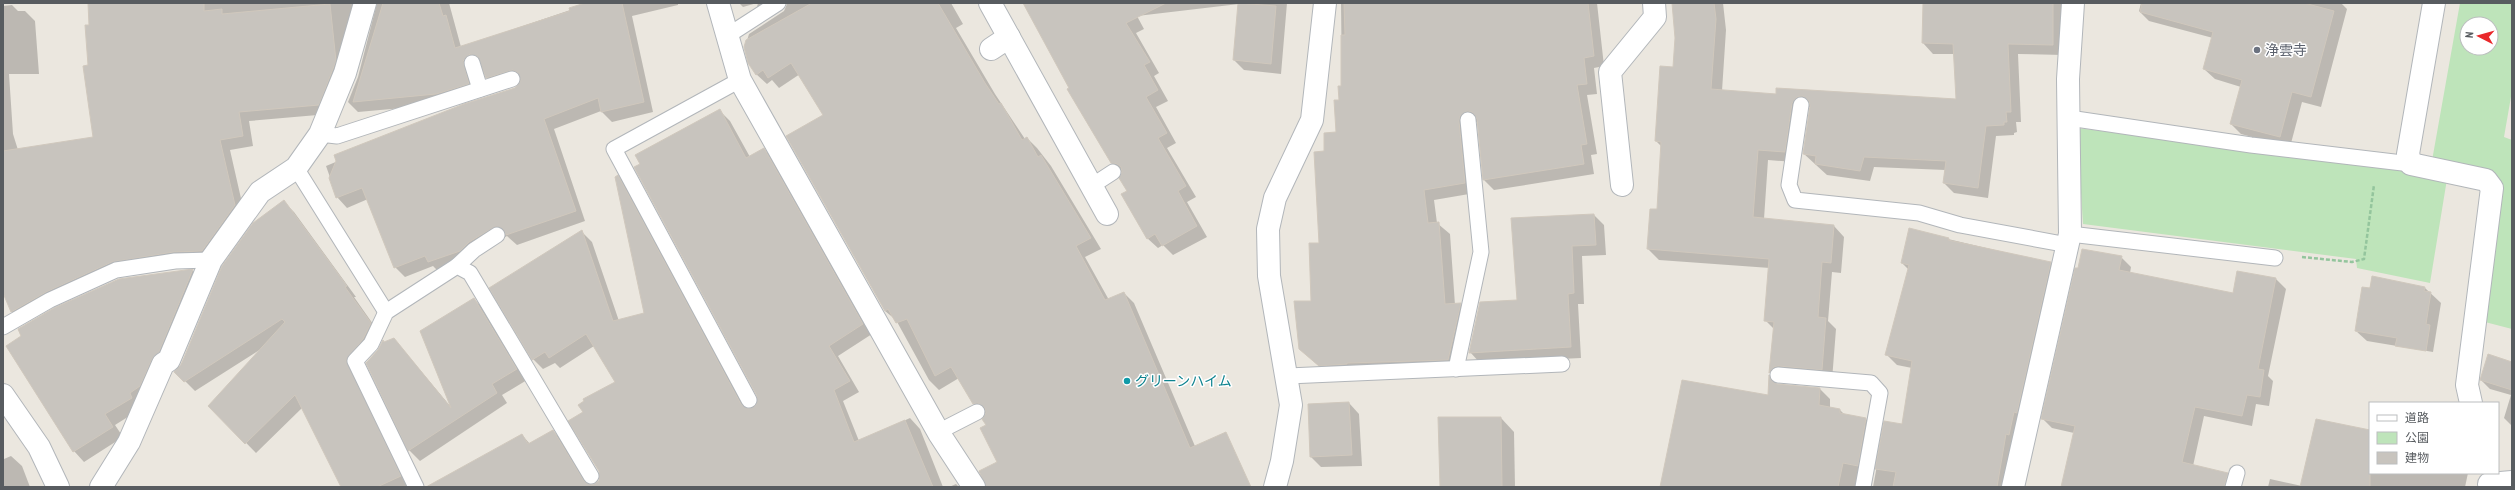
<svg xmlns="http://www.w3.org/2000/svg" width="2515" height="490" viewBox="0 0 2515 490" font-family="'PT Sans Narrow','Noto Sans JP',sans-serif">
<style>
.green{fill:#bee4ba;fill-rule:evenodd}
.shadow{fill:#0003}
.building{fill:#c8c4be;stroke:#d0c8bd}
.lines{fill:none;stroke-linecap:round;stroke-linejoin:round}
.lane-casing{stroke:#b2b6ba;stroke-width:17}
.street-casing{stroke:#b2b6ba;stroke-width:24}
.path{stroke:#94c59d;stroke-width:2.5;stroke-dasharray:4 2;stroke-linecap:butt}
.lane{stroke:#fff;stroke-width:15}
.street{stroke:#fff;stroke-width:22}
.worship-dot{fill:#6b7280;stroke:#fff;stroke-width:1.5}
.culture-dot{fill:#0f9aa8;stroke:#fff;stroke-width:1.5}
.labels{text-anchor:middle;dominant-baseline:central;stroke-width:3;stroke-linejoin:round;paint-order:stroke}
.worship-label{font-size:14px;fill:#5b616d;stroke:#fff;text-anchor:start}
.culture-label{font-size:14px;fill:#0d838f;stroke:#fff;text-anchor:start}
</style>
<rect width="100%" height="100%" fill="#ebe7df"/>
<path class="green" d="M2460,3H2512V91L2504,137L2512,140V329L2485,322L2502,186L2447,179L2430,283L2357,268L2356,259L2083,224L2077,128L2430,172ZM2467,24H2491V48H2467Z"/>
<g class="shadow">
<polygon points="89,3 370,3 329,114 249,121 253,146 230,150 245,216 212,261 123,271 22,322 12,312 3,291 3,6 12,5 18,11 25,11 35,21 39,74 9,74 13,134 18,150 94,138 89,66"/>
<polygon points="377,3 449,3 461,47 591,3 678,3 678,5 632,16 653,112 612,122 601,111 554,129 585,221 517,245 507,236 479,252 439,272 433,266 405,277 395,267 368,199 347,208 337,197 326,166 515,88 521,81 497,88 487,77 480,64 473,72 478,94 447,104 358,112 348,102 358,77"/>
<polygon points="739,3 757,3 743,7"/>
<polygon points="758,3 951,3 963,24 956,28 995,94 1025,139 1027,138 1037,148 1051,166 1101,249 1085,257 1109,300 1124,293 1134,303 1206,472 1204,487 987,487 999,463 987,426 987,413 984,414 974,403 959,378 939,390 929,380 896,320 885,311 825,115 800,74 779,88 772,80 767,84 756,74 745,47 749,34 784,11 787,4 766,16 757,7"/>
<polygon points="1025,3 1287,3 1281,74 1244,70 1234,60 1239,4 1137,16 1144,29 1136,33 1159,73 1154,76 1168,101 1156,107 1176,143 1167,148 1196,197 1187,202 1207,237 1173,255 1163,245 1158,248 1147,238 1122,173 1112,163"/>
<polygon points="1341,3 1597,3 1604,66 1594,68 1597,94 1587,95 1597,154 1591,155 1594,174 1494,190 1484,180 1478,121 1470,127 1475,193 1434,200 1437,223 1450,234 1455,305 1460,304 1471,315 1458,370 1330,376 1300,349 1312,302 1320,244 1325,152 1337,133 1342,87"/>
<polygon points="1673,3 1723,3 1726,30 1722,91 1777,95 1958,100 1955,54 1933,54 1923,43 1925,3 2063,3 2063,55 2018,54 2021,122 2016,122 2017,132 2014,133 2014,135 1996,136 1988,198 1954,193 1944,183 1945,170 1874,167 1870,181 1827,175 1804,154 1811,107 1808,107 1795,162 1768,160 1764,219 1834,226 1844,237 1841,273 1832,272 1828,321 1836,329 1832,380 1780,383 1770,373 1774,329 1766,321 1770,268 1659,260 1648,249 1658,210 1662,147 1656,141 1674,68 1676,38"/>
<polygon points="2141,3 2341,3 2347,9 2321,107 2302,102 2290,147 2241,134 2231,124 2241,87 2215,79 2204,69 2213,38 2149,21 2139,11"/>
<polygon points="720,111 730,121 750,157 764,149 774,159 872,334 838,356 859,392 843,401 859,441 910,418 920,429 943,487 428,487 522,435 530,444 553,431 563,441 589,485 596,485 600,480 600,471 584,413 616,382 594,346 560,368 555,363 543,369 533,359 582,232 592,242 619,321 646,314 618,176 628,186 747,409 753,409 758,405 758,395 641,164"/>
<polygon points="284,202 294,212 356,297 354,297 380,334 358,366 411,487 342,487 302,408 256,453 210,406 261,349 195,391 176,372"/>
<polygon points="1594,215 1604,225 1606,255 1582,256 1584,304 1578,304 1581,358 1480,363 1470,352"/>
<polygon points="1948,239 2050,263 2061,274 2002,487 1873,487 1885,422 1902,426 1912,368 1897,365 1886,354 1909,270 1902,263"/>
<polygon points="2121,257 2131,267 2130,273 2234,294 2276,279 2286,289 2268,376 2273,381 2269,406 2256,404 2252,426 2204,416 2193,466 2220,487 2062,487 2074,433 2052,428 2042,418"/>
<polygon points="193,271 203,281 142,408 115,425 123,437 84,462 74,451 119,280"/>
<polygon points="2373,277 2425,288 2441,303 2433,352 2367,341 2356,331"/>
<polygon points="474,299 484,309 527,380 502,395 507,403 420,461 409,450 367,363 384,343 394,339 451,407"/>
<polygon points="2512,363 2512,426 2504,418 2511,395 2490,389 2481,380"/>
<polygon points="1770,378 1777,385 1820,389 1830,399 1830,408 1840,410 1845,415 1866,419 1876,429 1866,487 1661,487 1768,396"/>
<polygon points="1349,403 1359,414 1362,466 1321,467 1311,457"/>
<polygon points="1501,418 1514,432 1515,487 1441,487"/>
<polygon points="2370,441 2370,473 2468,473 2465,487 2268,487 2270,479 2302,486"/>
<polygon points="11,456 22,466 30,487 3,487 3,457 4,459"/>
<polygon points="956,484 959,487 949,487"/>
</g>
<g class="building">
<polygon points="88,3 204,3 204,11 222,9 222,14 330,4 336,61 319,105 239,112 243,136 220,140 235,205 202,251 174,252 112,262 46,292 11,312 3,293 3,151 93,137 83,66 88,65 85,25 89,25"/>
<polygon points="383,3 439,3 443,16 446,15 455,48 570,11 569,8 585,3 622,3 644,102 601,112 598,98 544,119 576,211 506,235 504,230 496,226 469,242 460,251 428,262 425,256 394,268 362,188 336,198 329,178 336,161 334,155 464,104 515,88 521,80 518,73 513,70 486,78 478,57 470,54 463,61 469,84 436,94 353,102"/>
<polygon points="812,3 938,3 985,83 999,104 1001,103 1022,140 1027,137 1038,157 1041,155 1091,238 1076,246 1105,300 1124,292 1190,448 1226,432 1251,487 986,487 979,471 997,462 980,428 986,425 982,419 986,413 985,408 978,403 973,404 951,367 935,376 907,319 896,323 888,309 885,311 786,136 823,115 791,63 768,78 763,70 756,75 748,63 744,47 746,40"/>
<polygon points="1023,3 1166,3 1126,23 1150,62 1144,65 1158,90 1146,97 1167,133 1158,138 1186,186 1178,191 1197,226 1162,246 1155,234 1147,239 1121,194 1127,191 1119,178 1122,172 1121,167 1117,164 1111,163 1067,89 1069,88"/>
<polygon points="1238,3 1276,6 1271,64 1233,60"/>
<polygon points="1344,3 1588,3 1594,56 1584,58 1587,84 1577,85 1587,144 1581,145 1584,164 1483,180 1477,119 1472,112 1467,111 1460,116 1459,121 1465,183 1424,190 1428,223 1439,222 1445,304 1461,303 1448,360 1347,363 1347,364 1319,366 1299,349 1294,301 1311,301 1309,243 1319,243 1314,152 1324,151 1324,133 1336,132 1334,100 1339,100 1338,86 1341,86 1341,35 1345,35"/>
<polygon points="1672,3 1714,3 1716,19 1711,89 1776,94 1776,88 1956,99 1953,44 1922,43 1923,3 2053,3 2053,45 2008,44 2011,112 2006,112 2007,122 2004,122 2004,125 1986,126 1978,188 1943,183 1946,161 1864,157 1860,171 1815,164 1816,156 1803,154 1810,106 1809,101 1803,96 1797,97 1792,103 1785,152 1758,150 1753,217 1834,225 1831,263 1822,262 1818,317 1826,318 1822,370 1778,366 1774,367 1769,373 1774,322 1764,321 1769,259 1647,249 1650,209 1657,209 1661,142 1655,141 1660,66 1673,67 1675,38"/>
<polygon points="2142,3 2304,3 2334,11 2311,97 2292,92 2280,137 2230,124 2242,80 2203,69 2213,32 2140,12"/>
<polygon points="720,109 746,158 764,148 863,324 829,346 850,381 834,390 854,442 905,420 933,487 426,487 522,434 528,444 553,430 584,481 592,485 599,481 599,471 568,421 583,412 578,405 584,401 583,399 615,382 586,334 549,358 545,352 532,360 489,288 582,230 613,321 644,313 615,177 618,175 741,404 748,409 756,405 757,396 634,167 640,164 635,155"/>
<polygon points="284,200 347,286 345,287 371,323 363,339 346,360 401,476 377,487 341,487 295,395 245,444 208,406 285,322 282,319 184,382 174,372 181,365 222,266 253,223"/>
<polygon points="1594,214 1596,245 1572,246 1574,293 1568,294 1571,347 1469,353 1480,302 1517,300 1511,218"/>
<polygon points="1909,228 1949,238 1948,240 2051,262 2017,413 2014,412 2009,435 2006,434 1997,487 1893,487 1896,472 1875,469 1884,421 1902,424 1912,361 1885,355 1909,265 1901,263"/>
<polygon points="2082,249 2122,256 2119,270 2233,293 2237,271 2276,278 2258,369 2264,370 2260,397 2247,395 2242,416 2195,407 2182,462 2228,473 2224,487 2061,487 2075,426 2041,419 2075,268 2078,268"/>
<polygon points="193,269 159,352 152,359 140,386 130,393 132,398 105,414 113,427 73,452 6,346 21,336 18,329 54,308 119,279"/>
<polygon points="2372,276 2425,287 2424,291 2431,292 2426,324 2430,325 2426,351 2395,346 2397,338 2355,331 2362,287 2370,288"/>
<polygon points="474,298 517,369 492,384 497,393 408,451 366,363 378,350 383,340 384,342 394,338 451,408 420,331"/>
<polygon points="2488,354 2512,362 2512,390 2480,380"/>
<polygon points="1769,375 1773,382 1777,384 1820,388 1819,405 1840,409 1840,413 1866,418 1858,466 1843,463 1838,487 1660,487 1682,380 1768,395"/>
<polygon points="1349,402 1352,455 1310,457 1308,404"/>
<polygon points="1438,417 1501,417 1502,487 1440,487"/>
<polygon points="2316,419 2370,430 2370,487 2300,487"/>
</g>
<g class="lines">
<defs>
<g id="lane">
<polyline points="727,36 778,3"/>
<polyline points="472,63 480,89"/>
<polyline points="740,80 614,149 749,400"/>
<polyline points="1801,105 1789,185 1795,200 1919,213 1960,225 2068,245"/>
<polyline points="2069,118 2251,145 2411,164"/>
<polyline points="320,134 337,136 512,79"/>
<polyline points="296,168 386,312"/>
<polyline points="1090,187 1113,172"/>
<polyline points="2070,234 2275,258"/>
<polyline points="457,266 474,250 497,235"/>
<polyline points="3,327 50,300 116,270 175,261 211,260"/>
<polyline points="1456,369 1481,252 1468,120"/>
<polyline points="1778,375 1871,383 1880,393 1863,487"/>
<polyline points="1288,376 1562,364"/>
<polyline points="938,432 977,412"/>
<polyline points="416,487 355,361 371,344 386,312 457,266 470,273 591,476"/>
<polyline points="2233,487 2237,473"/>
</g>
<g id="street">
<polyline points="718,3 740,80 940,435 974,487"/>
<polyline points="990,3 1107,214"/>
<polyline points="2434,3 2408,154 2411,164 2486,180 2492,188 2467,385 2471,403"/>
<polyline points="991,49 1009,37"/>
<polyline points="1622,185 1610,72 1655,17 1654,3"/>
<polyline points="3,395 39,447 58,487"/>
<polyline points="2489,484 2512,482"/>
<polyline points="101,487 129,442 163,364 169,360 211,260 260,192 296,168 320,134 345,73 365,3"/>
<polyline points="1275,487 1282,461 1291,405 1269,276 1268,229 1275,198 1312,120 1325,3"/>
<polyline points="2013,487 2070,234 2068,79 2073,3"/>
</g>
</defs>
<use href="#lane" class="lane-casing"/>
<use href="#street" class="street-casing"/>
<polyline class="path" points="2302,257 2352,262 2364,259 2374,185"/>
<use href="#lane" class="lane"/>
<use href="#street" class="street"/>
</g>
<circle class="worship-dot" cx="2257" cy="50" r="4"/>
<circle class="culture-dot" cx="1127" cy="381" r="4"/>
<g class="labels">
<g class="worship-label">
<text x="2265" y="50">浄雲寺</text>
</g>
<g class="culture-label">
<text x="1135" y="381">グリーンハイム</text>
</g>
</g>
<rect width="2515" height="490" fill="none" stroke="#585c60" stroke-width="8"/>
<rect x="2369" y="402" width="130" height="72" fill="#ffffff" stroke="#bcbebf"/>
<rect x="2377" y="415" width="20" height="6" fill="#ffffff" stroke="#bcbebf"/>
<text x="2405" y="422" font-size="12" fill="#585c60">道路</text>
<rect x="2377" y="432" width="20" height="12" fill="#bee4ba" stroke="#bcbebf"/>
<text x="2405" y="442" font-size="12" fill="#585c60">公園</text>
<rect x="2377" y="452" width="20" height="12" fill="#c8c4be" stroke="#bcbebf"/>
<text x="2405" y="462" font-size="12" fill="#585c60">建物</text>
<g transform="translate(2479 36) rotate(276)"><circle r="19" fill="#ffffff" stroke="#bcbebf"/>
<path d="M0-3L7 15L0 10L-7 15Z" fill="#e9282b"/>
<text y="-6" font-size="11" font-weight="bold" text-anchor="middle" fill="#585c60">N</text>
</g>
</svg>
